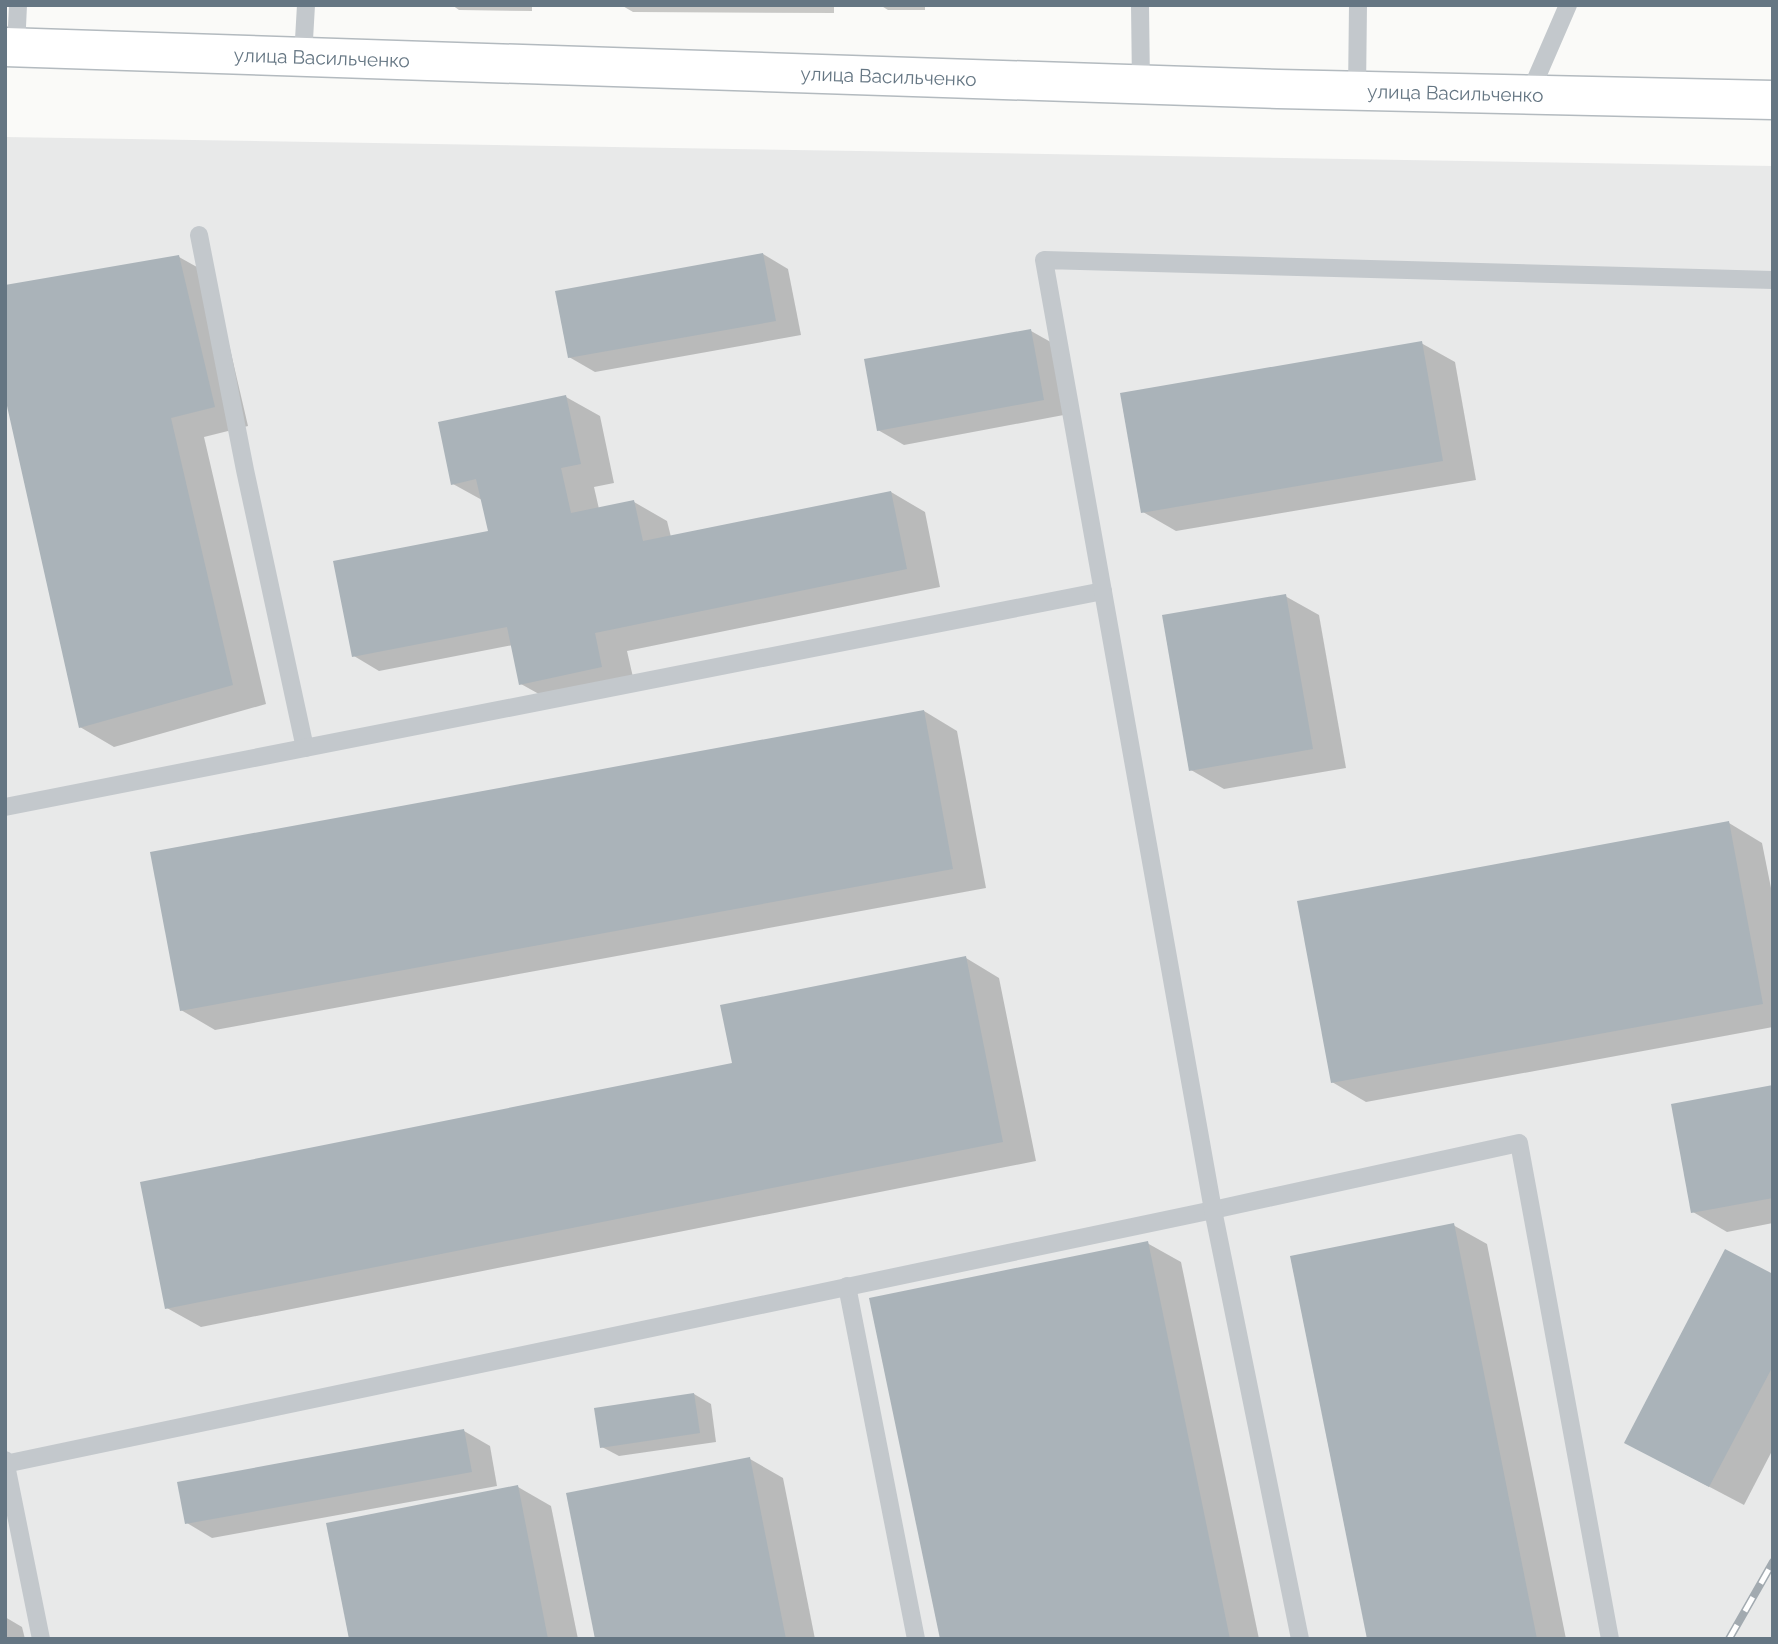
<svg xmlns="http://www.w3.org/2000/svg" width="1778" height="1644" viewBox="0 0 1778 1644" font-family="Raleway,sans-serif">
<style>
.built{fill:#e8e9e9}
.shadow{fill:#0003}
.building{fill:#aab3b9}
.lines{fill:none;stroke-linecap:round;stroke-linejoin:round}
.secondary-casing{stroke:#b3babf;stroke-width:41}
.service{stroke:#c3c8cc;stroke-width:18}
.secondary{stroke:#fff;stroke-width:38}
.rail-casing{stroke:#a2aab0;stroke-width:8}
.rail{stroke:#fff;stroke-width:5;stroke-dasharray:16;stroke-linecap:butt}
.labels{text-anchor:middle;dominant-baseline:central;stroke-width:7;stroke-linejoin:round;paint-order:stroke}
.street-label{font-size:19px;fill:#657683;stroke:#fff}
</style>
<rect width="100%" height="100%" fill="#fafaf8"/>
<polygon class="built" points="5,137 1773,166 1773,1639 5,1639"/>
<g class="shadow">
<polygon points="452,5 532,5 532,11 459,10"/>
<polygon points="621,5 834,5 834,13 633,12"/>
<polygon points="880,5 925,5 925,10 888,10"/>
<polygon points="763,254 788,269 801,335 595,372 569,357"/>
<polygon points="179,257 213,276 248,426 204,437 266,704 114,747 80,727"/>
<polygon points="1031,331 1056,345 1069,414 904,445 878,430"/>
<polygon points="1421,343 1455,362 1476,480 1176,531 1143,512"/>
<polygon points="566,397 600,416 614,483 594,487 599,509 634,502 667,521 671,537 891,492 925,512 940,587 627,651 635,686 555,703 521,684 513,645 379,671 354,656 489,532 482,500 453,484"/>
<polygon points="1285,596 1319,615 1346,768 1224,789 1191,770"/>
<polygon points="924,711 957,731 986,888 215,1030 181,1010"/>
<polygon points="1729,823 1762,843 1773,898 1773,1027 1366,1102 1332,1082"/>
<polygon points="966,958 999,978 1036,1161 201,1327 167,1308 734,1065"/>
<polygon points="1773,1087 1773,1223 1727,1232 1693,1212"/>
<polygon points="1453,1225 1487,1244 1566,1639 1369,1639"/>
<polygon points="1147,1243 1181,1262 1259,1639 942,1639"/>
<polygon points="1773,1276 1773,1449 1744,1505 1626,1443"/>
<polygon points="694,1394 711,1404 716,1442 619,1456 602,1447"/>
<polygon points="464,1431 490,1446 497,1486 212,1538 187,1523"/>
<polygon points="750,1459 783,1478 815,1639 597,1639"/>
<polygon points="518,1487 551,1506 578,1639 351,1639"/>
<polygon points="5,1617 22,1627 25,1639 5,1639"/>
</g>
<g class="building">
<polygon points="763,253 776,321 568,358 555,291"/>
<polygon points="179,255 215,407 171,418 233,685 79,728 5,397 5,285"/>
<polygon points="1031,329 1044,400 877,431 864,359"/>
<polygon points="1422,341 1443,461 1141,513 1120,393"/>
<polygon points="566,395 581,464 561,468 571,513 634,500 643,541 891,491 907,569 595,633 602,667 519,685 507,627 352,657 333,561 488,531 476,479 451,485 438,422"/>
<polygon points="1286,594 1313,749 1189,771 1162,615"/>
<polygon points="924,710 953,869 180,1011 150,852"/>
<polygon points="1729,821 1763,1004 1331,1083 1297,901"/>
<polygon points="966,956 1003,1142 165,1309 140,1182 732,1063 720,1005"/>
<polygon points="1773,1085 1773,1198 1691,1213 1671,1104"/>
<polygon points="1454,1223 1537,1639 1367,1639 1290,1256"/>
<polygon points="1148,1241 1230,1639 940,1639 869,1298"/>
<polygon points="1725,1249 1773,1274 1773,1366 1709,1487 1624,1443"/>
<polygon points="694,1393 700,1433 600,1448 594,1408"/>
<polygon points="464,1429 472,1472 185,1524 177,1482"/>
<polygon points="750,1457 786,1639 595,1639 566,1493"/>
<polygon points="518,1485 548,1639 349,1639 326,1523"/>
</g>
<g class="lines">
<defs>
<g id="secondary">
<path id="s1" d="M5,47L1278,89L1773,100"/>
</g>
</defs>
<use href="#secondary" class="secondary-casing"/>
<g class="service">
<polyline points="1140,5 1141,85"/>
<polyline points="16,48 18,5"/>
<polyline points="303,57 306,5"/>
<polyline points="1357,91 1358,5"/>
<polyline points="1529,95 1568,5"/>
<polyline points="199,235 245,470 305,748"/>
<polyline points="5,807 1103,591"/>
<polyline points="847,1286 916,1639"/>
<polyline points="5,1460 41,1639"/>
<polyline points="5,1464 1213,1210 1519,1143 1610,1639"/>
<polyline points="1300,1639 1213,1210 1044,260 1773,280"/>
</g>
<use href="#secondary" class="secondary"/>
<defs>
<polyline id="rail" points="1729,1639 1773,1562"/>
</defs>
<use href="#rail" class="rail-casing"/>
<use href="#rail" class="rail"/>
</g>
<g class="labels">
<g class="street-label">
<text stroke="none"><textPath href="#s1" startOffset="317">улица Васильченко</textPath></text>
<text stroke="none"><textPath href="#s1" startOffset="884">улица Васильченко</textPath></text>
<text stroke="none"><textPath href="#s1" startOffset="1451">улица Васильченко</textPath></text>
</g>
</g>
<rect width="1778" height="1644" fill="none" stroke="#657683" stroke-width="14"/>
</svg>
